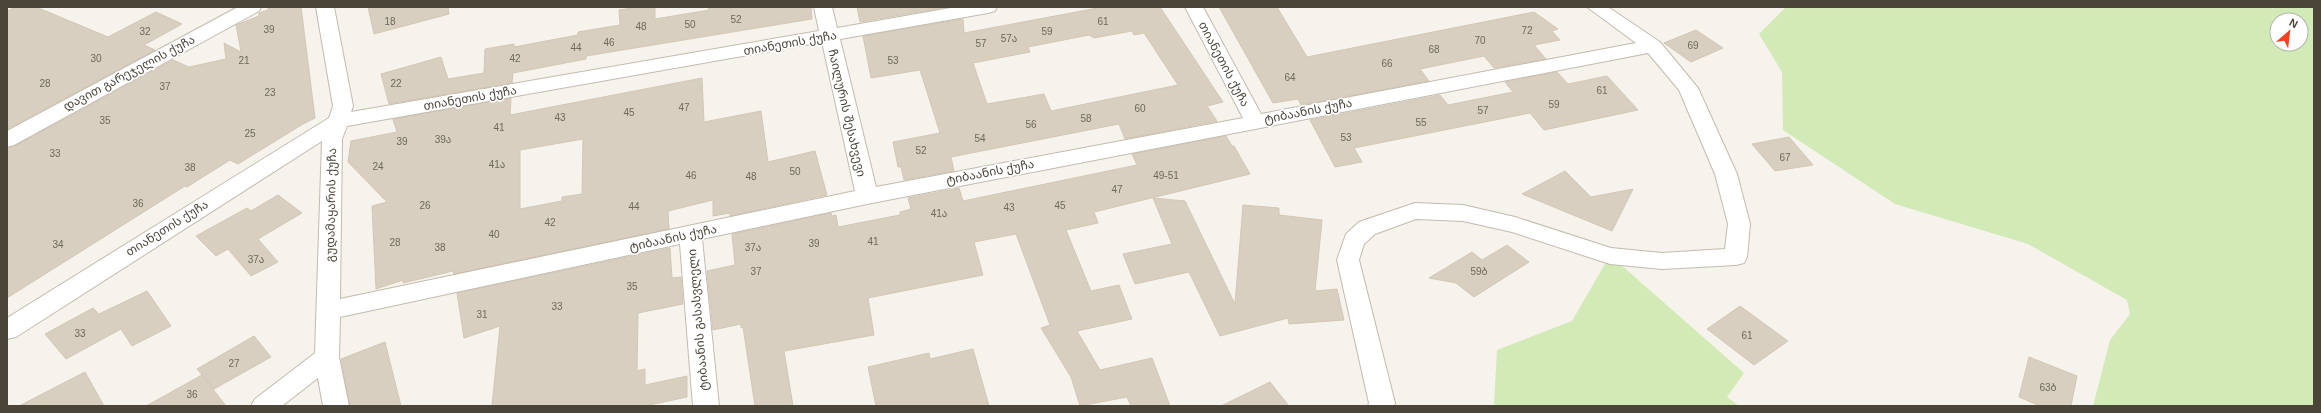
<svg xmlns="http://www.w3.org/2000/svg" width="2321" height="413" viewBox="0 0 2321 413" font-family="Helvetica,'Noto Sans Georgian',sans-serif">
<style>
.green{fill:#d2eab5;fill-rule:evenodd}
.building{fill:#d8cfc1;stroke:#d3c7b4;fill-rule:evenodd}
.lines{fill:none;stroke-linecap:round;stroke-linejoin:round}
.street-casing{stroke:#c2bbae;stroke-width:2}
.street{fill:#fff;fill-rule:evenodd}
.labels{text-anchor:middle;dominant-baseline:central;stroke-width:3.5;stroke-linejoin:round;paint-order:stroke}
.number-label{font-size:10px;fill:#6e675b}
.street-label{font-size:12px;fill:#4b4439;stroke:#fff}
</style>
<rect width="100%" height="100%" fill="#f6f3ec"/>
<g class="green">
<path d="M1786,7H2314V406H2093L2110,340L2130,314L2127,300L2028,244L1895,204L1783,130L1782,72L1759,34ZM2277,20H2301V44H2277Z"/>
<polygon points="1606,262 1620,264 1744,373 1727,397 1739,406 1496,406 1494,403 1497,350 1572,321"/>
</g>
<g class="building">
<polygon points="16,7 36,7 108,37 156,12 182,24 144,45 155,50 7,129 7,11"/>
<polygon points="268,7 301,7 315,118 303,124 238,164 230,160 187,187 185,186 7,298 7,148 15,146 173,60 189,67 226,59 224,43 241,52 236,25 259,16 259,13 268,10"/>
<polygon points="368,7 448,7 449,14 374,34"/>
<polygon points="640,7 655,7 655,19 709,10 708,7 811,7 812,19 586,56 586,59 513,73 512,83 389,104 381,74 441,57 448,79 484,73 485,49 514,44 514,47 578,35 578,32 620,25 619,10"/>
<polygon points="857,7 947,7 860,22"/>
<path d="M1103,7H1160L1223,102L1207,106L1217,121L1125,139L1119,124L951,157L954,171L904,180L901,167H898L893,142L940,133L920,70L871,78L863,36L963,19L964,33ZM1132,31L1134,35L1144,33L1178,85L1051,111L1044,94L987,104L973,63L1030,52L1028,47L1089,35L1094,38Z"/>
<polygon points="1219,7 1277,7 1307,57 1534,12 1558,29 1552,31 1560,40 1534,45 1546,59 1494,68 1484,56 1420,69 1429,81 1301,105 1298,99 1273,103"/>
<polygon points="1696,30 1723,48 1691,62 1664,43"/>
<polygon points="1557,72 1568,84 1607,76 1638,110 1544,130 1530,113 1354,148 1362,162 1335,167 1310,120 1440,95 1448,105 1513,92 1505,82"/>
<path d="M702,78L704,122L761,111L768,162L815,151L827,195L730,216V213L713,216V200L668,211L669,229L454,274L453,271L403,283V280L376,289L372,206L387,202L348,162L351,141L397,132L393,119L511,98L510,115ZM583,139L582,194L562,197V201L520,209V150Z"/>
<polygon points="1226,136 1232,146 1234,146 1250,174 1094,212 1098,223 1066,230 1091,291 1119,285 1132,319 1077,331 1100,370 1152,358 1170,406 1131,406 1127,397 1080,406 1071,377 1041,328 1050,325 1016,234 974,242 983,275 868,298 874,335 784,351 793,406 755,406 743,327 741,328 741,324 713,330 707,271 735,265 732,234 831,213 832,216 836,215 838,227 900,215 900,212 911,209 908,198 959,188 963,201 1137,165 1132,154"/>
<polygon points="1789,137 1813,165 1775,171 1752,144"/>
<polygon points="1565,171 1591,197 1633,189 1612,231 1522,194"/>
<polygon points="278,195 302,213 258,239 278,262 251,276 228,249 216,256 196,236 247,208 251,211"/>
<polygon points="1153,198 1185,201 1235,304 1243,205 1279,208 1279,215 1322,220 1315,291 1337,289 1344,320 1289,324 1288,318 1220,336 1189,272 1135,284 1123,254 1172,244"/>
<polygon points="1507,245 1529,262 1474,297 1456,283 1429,278 1472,252 1482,260"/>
<polygon points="670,248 672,278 681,277 683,304 638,313 637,371 645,369 645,385 687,376 687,397 645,406 492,406 500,326 464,338 457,293"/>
<polygon points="147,291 171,326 132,346 121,329 66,359 45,334 93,308 99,314"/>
<polygon points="1740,306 1788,341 1754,365 1707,329"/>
<polygon points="254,336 271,357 214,389 197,369"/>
<polygon points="385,342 401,406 350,406 341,359"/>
<polygon points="973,349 989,406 876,406 868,367 929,353 930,359"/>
<polygon points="2029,357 2077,376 2071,406 2040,406 2019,397"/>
<polygon points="85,372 104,406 19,406"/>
<polygon points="202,375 226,406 146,406"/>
<polygon points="1270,382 1289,406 1221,406"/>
</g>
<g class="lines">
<defs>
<g id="street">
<polygon points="238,7 261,7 259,11 14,145 7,147 7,131"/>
<path d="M316,7H334L353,106L351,112L819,31L814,7H832L837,28L956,7H997L995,11L988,13L840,39L876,187L1243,118L1185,7H1203L1261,114L1636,43L1587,7H1608L1660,42L1698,88L1737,174L1750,224L1747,257L1744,263L1736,265L1662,269L1610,264L1512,232L1463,221L1416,219L1375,234L1364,244L1359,260L1395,403L1394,406H1368L1369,403L1337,260L1346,234L1359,222L1415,203L1463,205L1515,217L1611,248L1662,253L1725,249L1728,224L1715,174L1679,90L1648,53L867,204L702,239L719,406H693L680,244L340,317L339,357L349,406H323L318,378L282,406H251L255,399L315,353L322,141L16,337L7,339V318L329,118L333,106ZM822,42L855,191L340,299L342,139L347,126Z"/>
</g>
</defs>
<use href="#street" class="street-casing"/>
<use href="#street" class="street"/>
</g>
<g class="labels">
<g class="number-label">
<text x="736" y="19">52</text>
<text x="390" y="21">18</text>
<text x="1103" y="21">61</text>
<text x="690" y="24">50</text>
<text x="641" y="26">48</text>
<text x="269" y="29">39</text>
<text x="1527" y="30">72</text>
<text x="145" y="31">32</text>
<text x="1047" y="31">59</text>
<text x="1009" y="38">57ა</text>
<text x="1480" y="40">70</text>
<text x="609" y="42">46</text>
<text x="981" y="43">57</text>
<text x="1693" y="45">69</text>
<text x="576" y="47">44</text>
<text x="1434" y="49">68</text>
<text x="96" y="58">30</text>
<text x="515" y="58">42</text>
<text x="244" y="60">21</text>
<text x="893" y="60">53</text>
<text x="1387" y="63">66</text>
<text x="1290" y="77">64</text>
<text x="45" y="83">28</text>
<text x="396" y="83">22</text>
<text x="165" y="86">37</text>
<text x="1602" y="90">61</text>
<text x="270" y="92">23</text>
<text x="1554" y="104">59</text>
<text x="684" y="107">47</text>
<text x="1140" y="108">60</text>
<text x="1483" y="110">57</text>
<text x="629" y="112">45</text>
<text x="560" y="117">43</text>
<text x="1086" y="118">58</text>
<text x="105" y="120">35</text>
<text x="1421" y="122">55</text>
<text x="1031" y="124">56</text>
<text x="499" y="127">41</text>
<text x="250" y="133">25</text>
<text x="1346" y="137">53</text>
<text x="980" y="138">54</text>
<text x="443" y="139">39ა</text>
<text x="402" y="141">39</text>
<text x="921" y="150">52</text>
<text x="55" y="153">33</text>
<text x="1785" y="157">67</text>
<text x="497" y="164">41ა</text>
<text x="378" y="166">24</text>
<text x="190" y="167">38</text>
<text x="795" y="171">50</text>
<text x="691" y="175">46</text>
<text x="1166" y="175">49-51</text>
<text x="751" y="176">48</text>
<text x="1117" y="189">47</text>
<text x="138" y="203">36</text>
<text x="425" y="205">26</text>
<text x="1060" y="205">45</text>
<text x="634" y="206">44</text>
<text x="1009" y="207">43</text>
<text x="939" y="213">41ა</text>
<text x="550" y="222">42</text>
<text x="494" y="234">40</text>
<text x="873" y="241">41</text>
<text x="395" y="242">28</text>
<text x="814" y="243">39</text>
<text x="58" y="244">34</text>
<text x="440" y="247">38</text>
<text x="753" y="247">37ა</text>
<text x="256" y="259">37ა</text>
<text x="756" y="271">37</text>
<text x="1479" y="271">59ბ</text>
<text x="632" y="286">35</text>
<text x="557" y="306">33</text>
<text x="482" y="314">31</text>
<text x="80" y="333">33</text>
<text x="1747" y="335">61</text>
<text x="234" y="363">27</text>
<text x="2048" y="387">63ბ</text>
<text x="192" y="394">36</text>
</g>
<g class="street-label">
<text transform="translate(790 43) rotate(-10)">თიანეთის ქუჩა</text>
<text transform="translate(1224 64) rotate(62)">თიანეთის ქუჩა</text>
<text transform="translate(129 73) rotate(-28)">დავით გარეჯელის ქუჩა</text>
<text transform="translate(470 98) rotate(-10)">თიანეთის ქუჩა</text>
<text transform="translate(1308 111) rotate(-11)">ტიბაანის ქუჩა</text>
<text transform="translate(847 113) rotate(77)">ჩაილურის შესახვევი</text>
<text transform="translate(990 172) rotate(-11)">ტიბაანის ქუჩა</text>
<text transform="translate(331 205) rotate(-89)">გუდამაყარის ქუჩა</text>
<text transform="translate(167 228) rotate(-32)">თიანეთის ქუჩა</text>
<text transform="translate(673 238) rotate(-12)">ტიბაანის ქუჩა</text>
<text transform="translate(698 320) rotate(-95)">ტიბაანის გასასვლელი</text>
</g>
</g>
<rect width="2321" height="413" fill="none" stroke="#4b4439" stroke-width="16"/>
<g transform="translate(2289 32) rotate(28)"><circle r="19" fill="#ffffff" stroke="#b7b4b0"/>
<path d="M0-3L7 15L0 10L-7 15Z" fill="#fc3f1d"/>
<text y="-6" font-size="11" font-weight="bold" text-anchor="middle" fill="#4b4439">N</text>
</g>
</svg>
